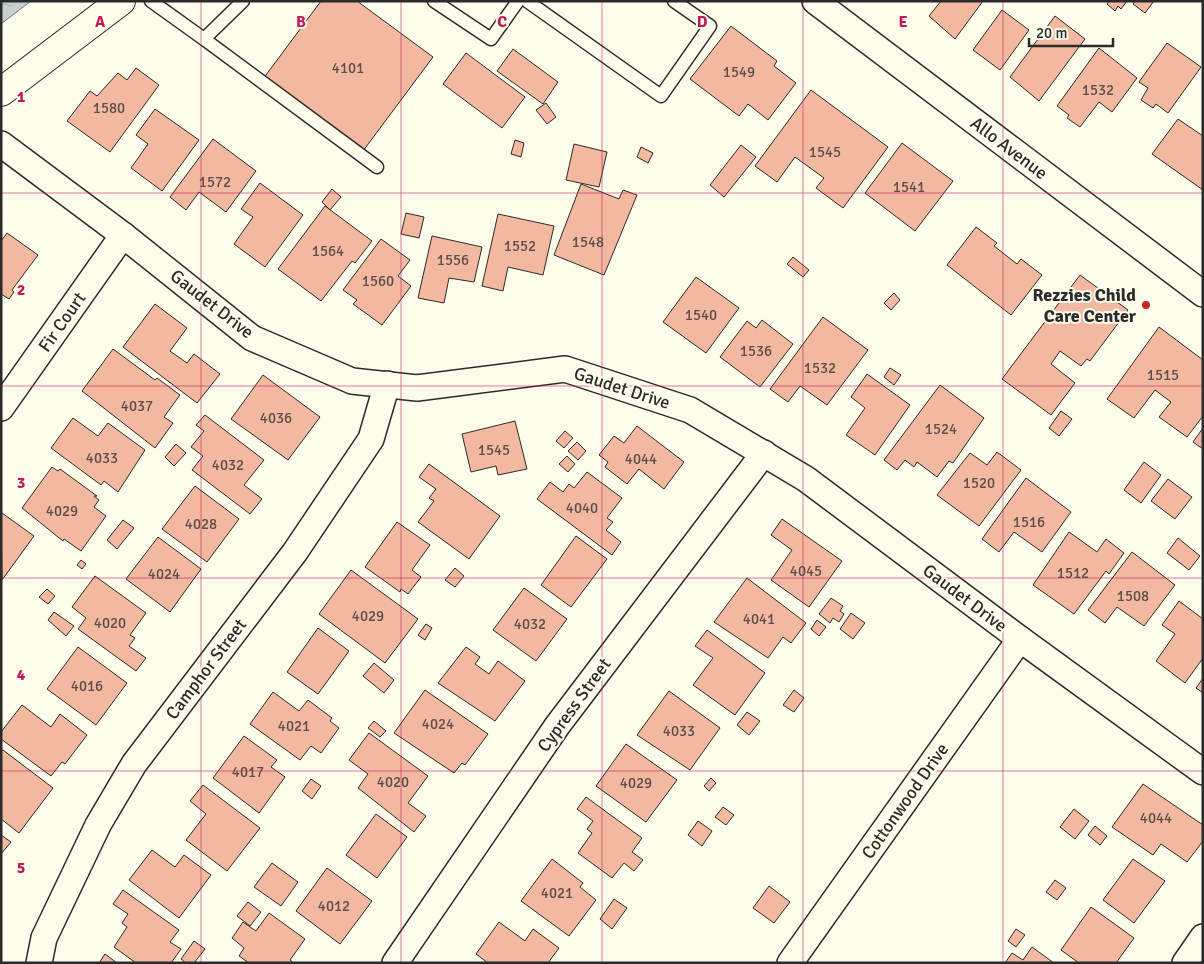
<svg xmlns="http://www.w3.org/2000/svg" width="1204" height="964" viewBox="0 0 1204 964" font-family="Signika,sans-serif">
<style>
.water{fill:url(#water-ripples);stroke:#74746e}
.building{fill:#f2b8a0;stroke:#2b2b2b}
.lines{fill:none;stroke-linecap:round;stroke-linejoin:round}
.lane-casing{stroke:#2b2b2b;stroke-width:15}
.street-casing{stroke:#2b2b2b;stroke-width:28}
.secondary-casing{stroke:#2b2b2b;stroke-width:30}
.lane{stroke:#fdfbea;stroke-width:12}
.street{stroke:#fdfbea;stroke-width:25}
.secondary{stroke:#fdfbea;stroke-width:28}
.grid{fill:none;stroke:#c2185b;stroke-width:1;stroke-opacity:0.55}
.poi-dot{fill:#c62828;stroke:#fdfbea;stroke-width:2}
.labels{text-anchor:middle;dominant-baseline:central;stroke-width:4;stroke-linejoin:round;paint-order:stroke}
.number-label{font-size:15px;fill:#5d4e48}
.street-label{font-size:18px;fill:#2b2b2b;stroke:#fdfbea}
.poi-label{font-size:18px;font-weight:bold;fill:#2b2b2b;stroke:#fdfbea;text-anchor:end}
.grid-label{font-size:16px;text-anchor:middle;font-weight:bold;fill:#c2185b;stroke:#fdfbea;stroke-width:4;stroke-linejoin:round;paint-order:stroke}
</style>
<defs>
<pattern id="water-ripples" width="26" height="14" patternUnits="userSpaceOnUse" patternTransform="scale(1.25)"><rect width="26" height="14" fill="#c7d0d0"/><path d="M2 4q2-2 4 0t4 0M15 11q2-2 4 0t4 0" fill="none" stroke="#abb3b3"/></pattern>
</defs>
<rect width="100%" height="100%" fill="#fdfbea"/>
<polygon class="water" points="1,1 31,1 1,24"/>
<g class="building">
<polygon points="321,1 357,1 433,57 363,151 263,79"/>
<polygon points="941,1 983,1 955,39 929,16"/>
<polygon points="1109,1 1127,1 1121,9 1118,6 1115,11 1107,4"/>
<polygon points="1135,1 1154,1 1145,13 1133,4"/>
<polygon points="1002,10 1029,30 1000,70 973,50"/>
<polygon points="1055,16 1085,39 1039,101 1010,77"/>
<polygon points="731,26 777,61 774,66 796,83 768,120 748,104 739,116 690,79"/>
<polygon points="1167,43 1201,67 1168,113 1156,104 1153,108 1141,100 1148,88 1139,82"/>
<polygon points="1099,48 1137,78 1112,112 1099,102 1080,127 1067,118 1069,115 1057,106"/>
<polygon points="513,49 558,82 543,104 497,71"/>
<polygon points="466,53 525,97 502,128 443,84"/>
<polygon points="136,68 159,85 110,152 67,121 90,91 97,96 118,73 127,80"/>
<polygon points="811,90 888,147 843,208 816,188 824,178 795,157 777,182 755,166"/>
<polygon points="546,103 556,117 547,124 536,110"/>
<polygon points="155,109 199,140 162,191 131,168 148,144 136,135"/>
<polygon points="1178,119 1203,136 1203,190 1152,154"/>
<polygon points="213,139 256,171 226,212 199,192 186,210 170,197"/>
<polygon points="515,140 524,143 521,157 511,154"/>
<polygon points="902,143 953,181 915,231 865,193"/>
<polygon points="574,144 607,152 599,187 566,180"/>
<polygon points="741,145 756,157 724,197 710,185"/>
<polygon points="641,147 653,153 648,163 637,157"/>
<polygon points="260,183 303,215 265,267 234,244 253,217 241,209"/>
<polygon points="581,184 619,199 623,190 637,195 604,275 554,255"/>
<polygon points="332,189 341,197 330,210 322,202"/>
<polygon points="325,206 372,241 355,263 352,261 321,301 278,269"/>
<polygon points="406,213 424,217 419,238 401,234"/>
<polygon points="498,214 554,226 543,275 508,267 503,291 482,286"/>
<polygon points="976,227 997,243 994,246 1017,264 1021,259 1042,275 1011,315 947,265"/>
<polygon points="7,233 38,255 12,290 14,292 9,299 1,294 1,241"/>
<polygon points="432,236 482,247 474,282 449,278 444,303 418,298"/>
<polygon points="381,239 410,260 398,276 411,286 382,325 353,304 357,300 343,290"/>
<polygon points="793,257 809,270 803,277 787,264"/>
<polygon points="1080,275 1128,310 1090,361 1087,359 1081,366 1060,351 1051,364 1075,383 1051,415 1002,379"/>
<polygon points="696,277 739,308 706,353 663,322"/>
<polygon points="894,293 900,300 891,310 884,303"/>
<polygon points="155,304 187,328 170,351 187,363 194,354 220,374 197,403 123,347"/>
<polygon points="823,317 868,350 827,405 800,386 788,402 770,389"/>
<polygon points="762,320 793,344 760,387 720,357 747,321 756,328"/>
<polygon points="1159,327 1203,360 1203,416 1187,437 1159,417 1171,402 1155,390 1134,418 1107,399"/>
<polygon points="113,349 155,380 157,378 180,395 164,417 173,423 155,448 82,391"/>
<polygon points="890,368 901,375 894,385 884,377"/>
<polygon points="867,374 910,405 875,455 846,435 865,408 851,397"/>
<polygon points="263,375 320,417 288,460 231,419"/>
<polygon points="940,385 984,418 953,463 949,461 937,477 917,462 914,467 905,460 897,470 884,460"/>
<polygon points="1061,411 1072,419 1059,436 1049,428"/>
<polygon points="205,415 264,460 244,485 262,499 250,514 192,470 203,456 191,447 204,431 196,425"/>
<polygon points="73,418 98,436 108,423 145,450 118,492 104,481 101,485 51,448"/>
<polygon points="515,421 527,469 498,475 496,466 471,472 462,434"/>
<polygon points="637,426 684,462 664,489 639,469 627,484 605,467 608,462 599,455 614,436 624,443"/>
<polygon points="1203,428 1203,449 1193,442"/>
<polygon points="565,431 573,438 564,448 556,441"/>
<polygon points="577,442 586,451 578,460 568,451"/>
<polygon points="176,444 186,453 174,466 165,457"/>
<polygon points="997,452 1021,470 979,526 937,495 970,453 987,465"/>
<polygon points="567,456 575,464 568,472 559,464"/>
<polygon points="1144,462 1161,475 1141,503 1124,490"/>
<polygon points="429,464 500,516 469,559 418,522 434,501 429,498 436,489 419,477"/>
<polygon points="52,467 58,471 60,469 97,496 94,496 99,500 94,507 106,516 81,551 64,539 63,541 22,508"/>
<polygon points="587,472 622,498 607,518 613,522 606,530 621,542 612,555 537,499 550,482 563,492 569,484 574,488"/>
<polygon points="1026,478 1071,512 1042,552 1014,532 999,552 982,539"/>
<polygon points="1168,479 1192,497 1175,519 1151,501"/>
<polygon points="195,486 239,519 207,562 162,529"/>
<polygon points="2,513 34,536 2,580 1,514"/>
<polygon points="782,519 842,561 809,607 771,580 792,550 771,535"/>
<polygon points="123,520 134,528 117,549 107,540"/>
<polygon points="397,522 430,545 412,570 421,577 408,594 401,589 400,592 365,567"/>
<polygon points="1069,532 1097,552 1106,539 1124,553 1109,574 1106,571 1074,614 1033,585"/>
<polygon points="576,536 607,559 571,607 541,585"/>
<polygon points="158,537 201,569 170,612 126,579"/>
<polygon points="1178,538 1200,556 1189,570 1167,553"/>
<polygon points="1132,552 1175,585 1144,626 1117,607 1105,623 1088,610"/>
<polygon points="81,560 86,564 82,569 77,565"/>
<polygon points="455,568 464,576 455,587 445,580"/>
<polygon points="351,570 418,619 385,663 319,614"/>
<polygon points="95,576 146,613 130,635 135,638 129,646 146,658 136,671 78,629 86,618 72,607"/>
<polygon points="747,578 806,623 791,643 783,637 768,658 714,622"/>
<polygon points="524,588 567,619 536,661 493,630"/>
<polygon points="47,589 55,596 48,604 39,597"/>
<polygon points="831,598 843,606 840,611 844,614 839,622 833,618 830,623 819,614"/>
<polygon points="1179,601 1203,619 1203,658 1185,683 1156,661 1175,634 1162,625"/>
<polygon points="54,612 74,626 66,636 48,620"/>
<polygon points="851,613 865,623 853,639 840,629"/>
<polygon points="817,620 826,627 819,636 811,629"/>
<polygon points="426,624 432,628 425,640 418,635"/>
<polygon points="318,628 349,651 318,694 287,672"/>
<polygon points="707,630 765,673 735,715 693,685 713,658 695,646"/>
<polygon points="78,647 127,683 96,725 47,689"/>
<polygon points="466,647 480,657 475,664 489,674 498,661 525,681 495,721 438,683"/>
<polygon points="374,663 394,680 384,693 363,676"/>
<polygon points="1203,678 1203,693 1196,688"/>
<polygon points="425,690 488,734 465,765 462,763 454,773 394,733"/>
<polygon points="794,690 804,698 794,712 783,705"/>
<polygon points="669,691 720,728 690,770 637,735"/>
<polygon points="273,692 299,711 308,700 332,718 330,721 339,728 321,753 311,746 300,760 250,724"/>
<polygon points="22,705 51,727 60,714 87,735 65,764 62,762 51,776 1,739 1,732"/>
<polygon points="747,712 760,721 749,735 737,725"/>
<polygon points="374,721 386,731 380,737 368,728"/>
<polygon points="369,733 428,776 408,803 426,816 414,832 358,788 368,774 349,760"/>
<polygon points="244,736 277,760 271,767 285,777 259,813 213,778"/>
<polygon points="626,744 677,780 646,822 596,786"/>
<polygon points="3,750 53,788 19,833 1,819 1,752"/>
<polygon points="711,778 716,783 709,791 704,786"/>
<polygon points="311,779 321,786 312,799 302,791"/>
<polygon points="1143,784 1203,825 1203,841 1187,862 1161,844 1153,855 1112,827"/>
<polygon points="203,785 260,828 227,871 186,840 206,814 190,801"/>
<polygon points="586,797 642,838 632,852 643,860 634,871 624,863 612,878 578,853 592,833 587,829 593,821 577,809"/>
<polygon points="723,807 734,815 726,825 715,817"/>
<polygon points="1074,809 1089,821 1075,839 1060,827"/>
<polygon points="376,814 407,837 377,878 346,855"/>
<polygon points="698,821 712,831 702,846 688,835"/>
<polygon points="1095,826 1107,836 1100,845 1088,835"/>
<polygon points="1,835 11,842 1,854"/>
<polygon points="152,850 175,867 184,855 211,875 179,918 129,880"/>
<polygon points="552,859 583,883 580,887 596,900 569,936 521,901"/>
<polygon points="1133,859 1165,881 1134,923 1103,900"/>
<polygon points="272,863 298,882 281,906 254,887"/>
<polygon points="327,868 372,901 340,944 296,911"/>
<polygon points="1055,880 1066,888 1057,900 1046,892"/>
<polygon points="769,886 790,902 774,923 753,908"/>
<polygon points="123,890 179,930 170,942 181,949 171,963 136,963 114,947 127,927 122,923 128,914 113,904"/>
<polygon points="614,899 627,908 612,929 600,919"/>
<polygon points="248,902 261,912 250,926 237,916"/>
<polygon points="1091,907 1134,938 1116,963 1079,963 1061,950"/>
<polygon points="269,913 305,939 290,960 294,963 249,963 239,956 244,948 232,938 243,922 256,931"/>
<polygon points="499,922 525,941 533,929 559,948 548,963 488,963 476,954"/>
<polygon points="1016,929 1025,935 1016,947 1008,941"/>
<polygon points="194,941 205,949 194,963 186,963 181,959"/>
<polygon points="1032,947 1054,963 1005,963 1012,953 1023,960"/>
<polygon points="105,954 117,963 99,963"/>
</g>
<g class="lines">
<defs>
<g id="lane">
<polyline points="151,1 204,39 243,1"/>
<polyline points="434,1 491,39 518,1"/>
<polyline points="527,1 661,96 710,26 674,1"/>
<polyline points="204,39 377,167"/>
</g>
<g id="street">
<polyline points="815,1 1203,294"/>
<polyline points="1,144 123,235 252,338 352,381 417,388 565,369 690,410 806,479 1020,639 1203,772"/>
<polyline points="1,408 123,235"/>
<polyline points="39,963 44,938 98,825 134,764 295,552 371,439 387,384"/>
<polyline points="395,963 557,726 764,453"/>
<polyline points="790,963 1020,639"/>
<polyline points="1185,963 1203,937"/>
</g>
<polyline id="secondary" points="1,92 121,1"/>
</defs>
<use href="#lane" class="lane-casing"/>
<use href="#street" class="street-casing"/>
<use href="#secondary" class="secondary-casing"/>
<use href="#lane" class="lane"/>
<use href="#street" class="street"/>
<use href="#secondary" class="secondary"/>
</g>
<path class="grid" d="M201,1V963M401,1V963M602,1V963M803,1V963M1003,1V963M1,193H1203M1,386H1203M1,578H1203M1,771H1203"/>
<circle class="poi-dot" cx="1146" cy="305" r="5"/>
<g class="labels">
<g class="number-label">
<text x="348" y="68">4101</text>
<text x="739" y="72">1549</text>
<text x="1098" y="90">1532</text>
<text x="109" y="108">1580</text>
<text x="825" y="152">1545</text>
<text x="215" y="182">1572</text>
<text x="909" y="187">1541</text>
<text x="588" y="242">1548</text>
<text x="520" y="246">1552</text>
<text x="328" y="251">1564</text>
<text x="453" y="260">1556</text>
<text x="378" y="281">1560</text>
<text x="701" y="315">1540</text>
<text x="756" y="351">1536</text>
<text x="820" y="368">1532</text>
<text x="1163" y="375">1515</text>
<text x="137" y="406">4037</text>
<text x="276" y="418">4036</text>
<text x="941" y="429">1524</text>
<text x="494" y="450">1545</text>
<text x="102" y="458">4033</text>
<text x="641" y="459">4044</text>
<text x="228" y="465">4032</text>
<text x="979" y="483">1520</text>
<text x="582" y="508">4040</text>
<text x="62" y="511">4029</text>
<text x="1029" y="522">1516</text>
<text x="201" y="524">4028</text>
<text x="806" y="571">4045</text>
<text x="1073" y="573">1512</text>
<text x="164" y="574">4024</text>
<text x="1133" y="596">1508</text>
<text x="368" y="616">4029</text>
<text x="759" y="619">4041</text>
<text x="110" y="623">4020</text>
<text x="530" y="624">4032</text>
<text x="87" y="686">4016</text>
<text x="438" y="724">4024</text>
<text x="294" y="726">4021</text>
<text x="679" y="731">4033</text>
<text x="248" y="772">4017</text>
<text x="393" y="782">4020</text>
<text x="636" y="783">4029</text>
<text x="1156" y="818">4044</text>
<text x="557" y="893">4021</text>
<text x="334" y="906">4012</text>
</g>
<g class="street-label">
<text transform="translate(1009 148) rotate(37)">Allo Avenue</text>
<text transform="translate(212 304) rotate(38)">Gaudet Drive</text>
<text transform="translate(62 322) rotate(-55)">Fir Court</text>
<text transform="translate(622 388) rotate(18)">Gaudet Drive</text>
<text transform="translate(965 598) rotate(37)">Gaudet Drive</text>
<text transform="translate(206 669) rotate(-53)">Camphor Street</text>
<text transform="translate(574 705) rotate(-54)">Cypress Street</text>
<text transform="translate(905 801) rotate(-55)">Cottonwood Drive</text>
</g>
<g class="poi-label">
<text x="1136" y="295">Rezzies Child<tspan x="1136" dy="21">Care Center</tspan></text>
</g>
</g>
<g class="grid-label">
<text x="100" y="27">A</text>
<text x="301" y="27">B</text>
<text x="502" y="27">C</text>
<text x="702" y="27">D</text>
<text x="903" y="27">E</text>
<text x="21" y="102">1</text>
<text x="21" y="295">2</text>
<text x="21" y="488">3</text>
<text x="21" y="680">4</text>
<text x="21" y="873">5</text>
</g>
<rect width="1204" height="964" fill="none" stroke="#2b2b2b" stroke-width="5"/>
<path d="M1029 38v8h84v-8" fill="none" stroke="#2b2b2b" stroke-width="2.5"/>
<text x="1036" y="38" font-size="15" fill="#2b2b2b" stroke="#fdfbea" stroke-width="4" paint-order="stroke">20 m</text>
</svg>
